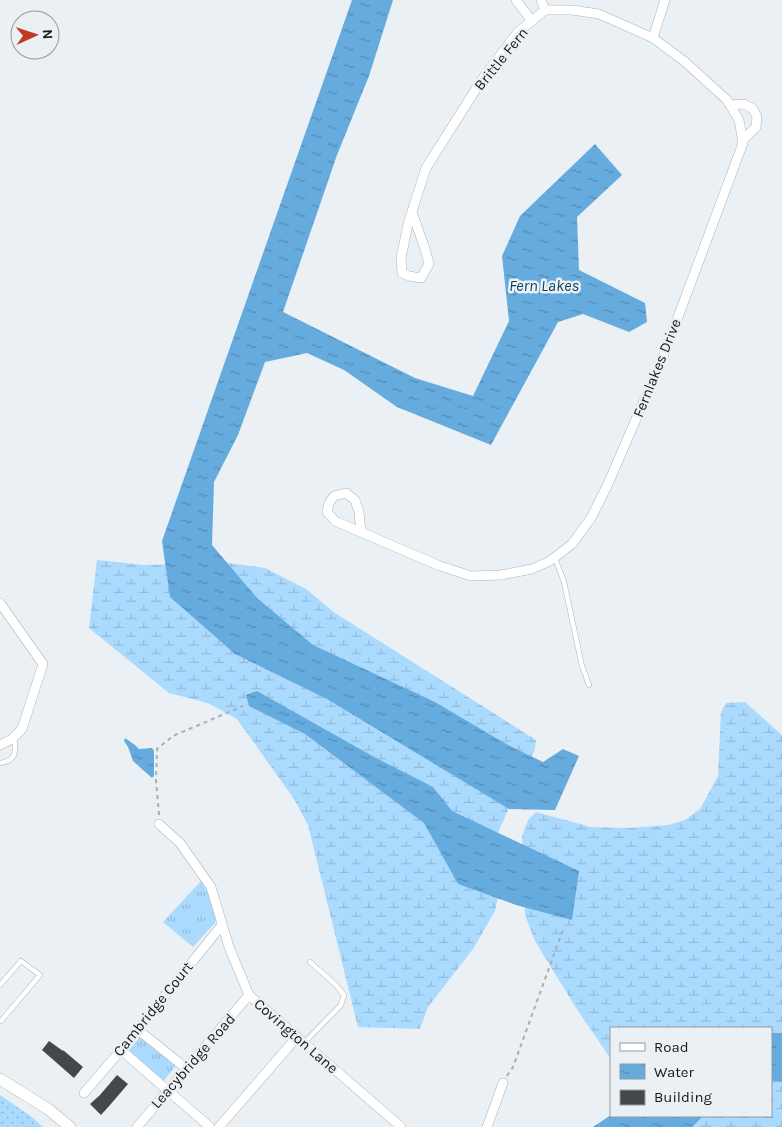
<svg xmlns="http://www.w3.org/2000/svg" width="782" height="1127" viewBox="0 0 782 1127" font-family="Karla,sans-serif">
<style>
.grass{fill:url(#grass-dots)}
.wetland{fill:url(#wetland-marsh)}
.park{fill:url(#park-tufts)}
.water{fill:url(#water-ripples)}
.building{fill:#44484c}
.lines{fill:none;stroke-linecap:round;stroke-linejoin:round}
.lane-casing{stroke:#aeb3b7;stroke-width:5.5}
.street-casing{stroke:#aeb3b7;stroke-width:10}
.secondary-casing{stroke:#aeb3b7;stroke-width:12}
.path{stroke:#aaaeb1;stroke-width:2;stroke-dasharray:4 4;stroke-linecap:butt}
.lane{stroke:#fff;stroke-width:4.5}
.street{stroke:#fff;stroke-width:9}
.secondary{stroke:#fff;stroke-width:11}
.labels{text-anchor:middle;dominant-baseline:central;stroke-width:5;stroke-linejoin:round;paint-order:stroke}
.street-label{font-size:15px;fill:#17191a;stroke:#ebf0f4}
.water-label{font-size:16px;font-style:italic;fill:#094062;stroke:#ebf0f4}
</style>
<defs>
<pattern id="grass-dots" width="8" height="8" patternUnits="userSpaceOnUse" patternTransform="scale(1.25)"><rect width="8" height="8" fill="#abdaff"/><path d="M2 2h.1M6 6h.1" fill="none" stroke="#92bada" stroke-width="1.8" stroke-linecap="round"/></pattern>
<pattern id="wetland-marsh" width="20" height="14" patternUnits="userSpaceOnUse" patternTransform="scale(1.25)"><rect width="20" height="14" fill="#abdaff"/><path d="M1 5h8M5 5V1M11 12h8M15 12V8" fill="none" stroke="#92bada"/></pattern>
<pattern id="park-tufts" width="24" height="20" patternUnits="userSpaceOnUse" patternTransform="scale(1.25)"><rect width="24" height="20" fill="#abdaff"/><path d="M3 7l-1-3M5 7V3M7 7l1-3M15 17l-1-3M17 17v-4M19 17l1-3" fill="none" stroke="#92bada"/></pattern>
<pattern id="water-ripples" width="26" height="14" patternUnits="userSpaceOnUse" patternTransform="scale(1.25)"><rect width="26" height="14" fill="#66abde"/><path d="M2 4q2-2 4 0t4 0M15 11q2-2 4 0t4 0" fill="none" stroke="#538ab3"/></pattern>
</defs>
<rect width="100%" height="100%" fill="#ebf0f4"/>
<polygon class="grass" points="0,1095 32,1117 43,1127 0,1127"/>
<g class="wetland">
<polygon points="97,560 144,565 222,562 265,568 306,589 335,613 536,740 535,749 497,835 501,884 495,911 473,949 428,1007 420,1029 358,1027 308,825 294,799 237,719 208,703 169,693 89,628"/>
<polygon points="745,702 782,735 782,1127 683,1127 669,1116 771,1116 771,1028 611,1028 611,1059 576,1008 535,941 525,915 522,836 528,820 536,812 591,827 628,828 668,825 685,820 700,809 718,776 721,712 726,703"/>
</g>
<g class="park">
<polygon points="201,881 218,910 215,923 193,947 163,922"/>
<polygon points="138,1034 176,1065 163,1082 125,1050"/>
</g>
<g class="water">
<polygon points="352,0 393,0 369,76 337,155 283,312 415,378 473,396 509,321 502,256 520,216 595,144 622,175 577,217 579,270 645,303 647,322 629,332 583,314 558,322 491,445 397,407 344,370 307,353 265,362 238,435 214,482 212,545 257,598 313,645 435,702 508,745 543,762 563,749 579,756 555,810 509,809 327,699 235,654 170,597 162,541"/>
<polygon points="257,691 376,758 433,787 452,811 579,871 572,920 516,905 458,884 424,823 305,734 249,706 246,695"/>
<polygon points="125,738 135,745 139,749 152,748 154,751 154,776 152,778 133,761 128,747 124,741"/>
<polygon points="771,1033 782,1033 782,1082 771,1081"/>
<polygon points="611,1115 611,1116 703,1116 692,1127 593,1127"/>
</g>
<g class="building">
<polygon points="49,1041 63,1051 63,1050 83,1067 74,1078 42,1050"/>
<polygon points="117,1075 128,1084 110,1105 101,1115 90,1104 100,1095"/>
</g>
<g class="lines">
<defs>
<g id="lane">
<polyline points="555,558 564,582 582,666 589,685"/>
<path d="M0,763C17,761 16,751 14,737"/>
<polyline points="0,985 21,961 40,975 1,1021 0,1021"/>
<polyline points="304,1043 341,1005 344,995 336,985 310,962"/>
</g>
<g id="street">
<polyline points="516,0 532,21"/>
<polyline points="541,0 545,10"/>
<polyline points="653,38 665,0"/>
<polyline points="730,105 744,104 753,109 757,117 756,127 742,141"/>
<polyline points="361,532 359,512 355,500 346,493 334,496 329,503 327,512 335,521 440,566 471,576 501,575 532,569 550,561 572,544 591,518 608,484 665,352 743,143 739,120 727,100 684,61 653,38 599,14 572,10 545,10 517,33 483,78 426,168 408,224 401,258 402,273 409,276 421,278 429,264 425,249 412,212"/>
<polyline points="0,603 43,664 22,729 12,739 0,745"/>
<polyline points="159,824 180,843 211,887 229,947 249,995 401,1127"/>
<polyline points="137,1029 187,1069"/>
<polyline points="121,1050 210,1127"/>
<polyline points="84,1093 121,1050 222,925"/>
<polyline points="137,1127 249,995"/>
<polyline points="219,1127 297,1037"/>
<polyline points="487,1127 503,1083"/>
</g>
<polyline id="secondary" points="0,1079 48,1109 70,1127"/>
</defs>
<use href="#lane" class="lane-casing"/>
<use href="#street" class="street-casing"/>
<use href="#secondary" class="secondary-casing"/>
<g class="path">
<polyline points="159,815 156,780 157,749 173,736 243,706"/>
<polyline points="507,1076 513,1067 564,927"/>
</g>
<use href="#lane" class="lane"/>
<use href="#street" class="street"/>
<use href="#secondary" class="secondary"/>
</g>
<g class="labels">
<g class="street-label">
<text transform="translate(501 59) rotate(-51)">Brittle Fern</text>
<text transform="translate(657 368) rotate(-68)">Fernlakes Drive</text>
<text transform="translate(153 1009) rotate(-51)">Cambridge Court</text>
<text transform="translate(296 1036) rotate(41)">Covington Lane</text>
<text transform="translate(193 1061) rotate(-49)">Leacybridge Road</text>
</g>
<g class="water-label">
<text x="544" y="285">Fern Lakes</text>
</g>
</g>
<rect x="610" y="1027" width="162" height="90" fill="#ebf0f4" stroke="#969a9d"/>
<rect x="620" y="1043" width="25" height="8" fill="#ffffff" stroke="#969a9d"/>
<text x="654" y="1052" font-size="15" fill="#17191a">Road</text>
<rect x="620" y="1064" width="25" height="15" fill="url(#water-ripples)" stroke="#969a9d"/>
<text x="654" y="1077" font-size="15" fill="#17191a">Water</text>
<rect x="620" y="1090" width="25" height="15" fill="#44484c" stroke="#969a9d"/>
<text x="654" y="1102" font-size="15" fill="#17191a">Building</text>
<g transform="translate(35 35) rotate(87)"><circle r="24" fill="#ebf0f4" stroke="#969a9d"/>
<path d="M0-4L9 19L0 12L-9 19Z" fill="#c3381e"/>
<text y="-8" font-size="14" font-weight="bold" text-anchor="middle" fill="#17191a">N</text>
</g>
</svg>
